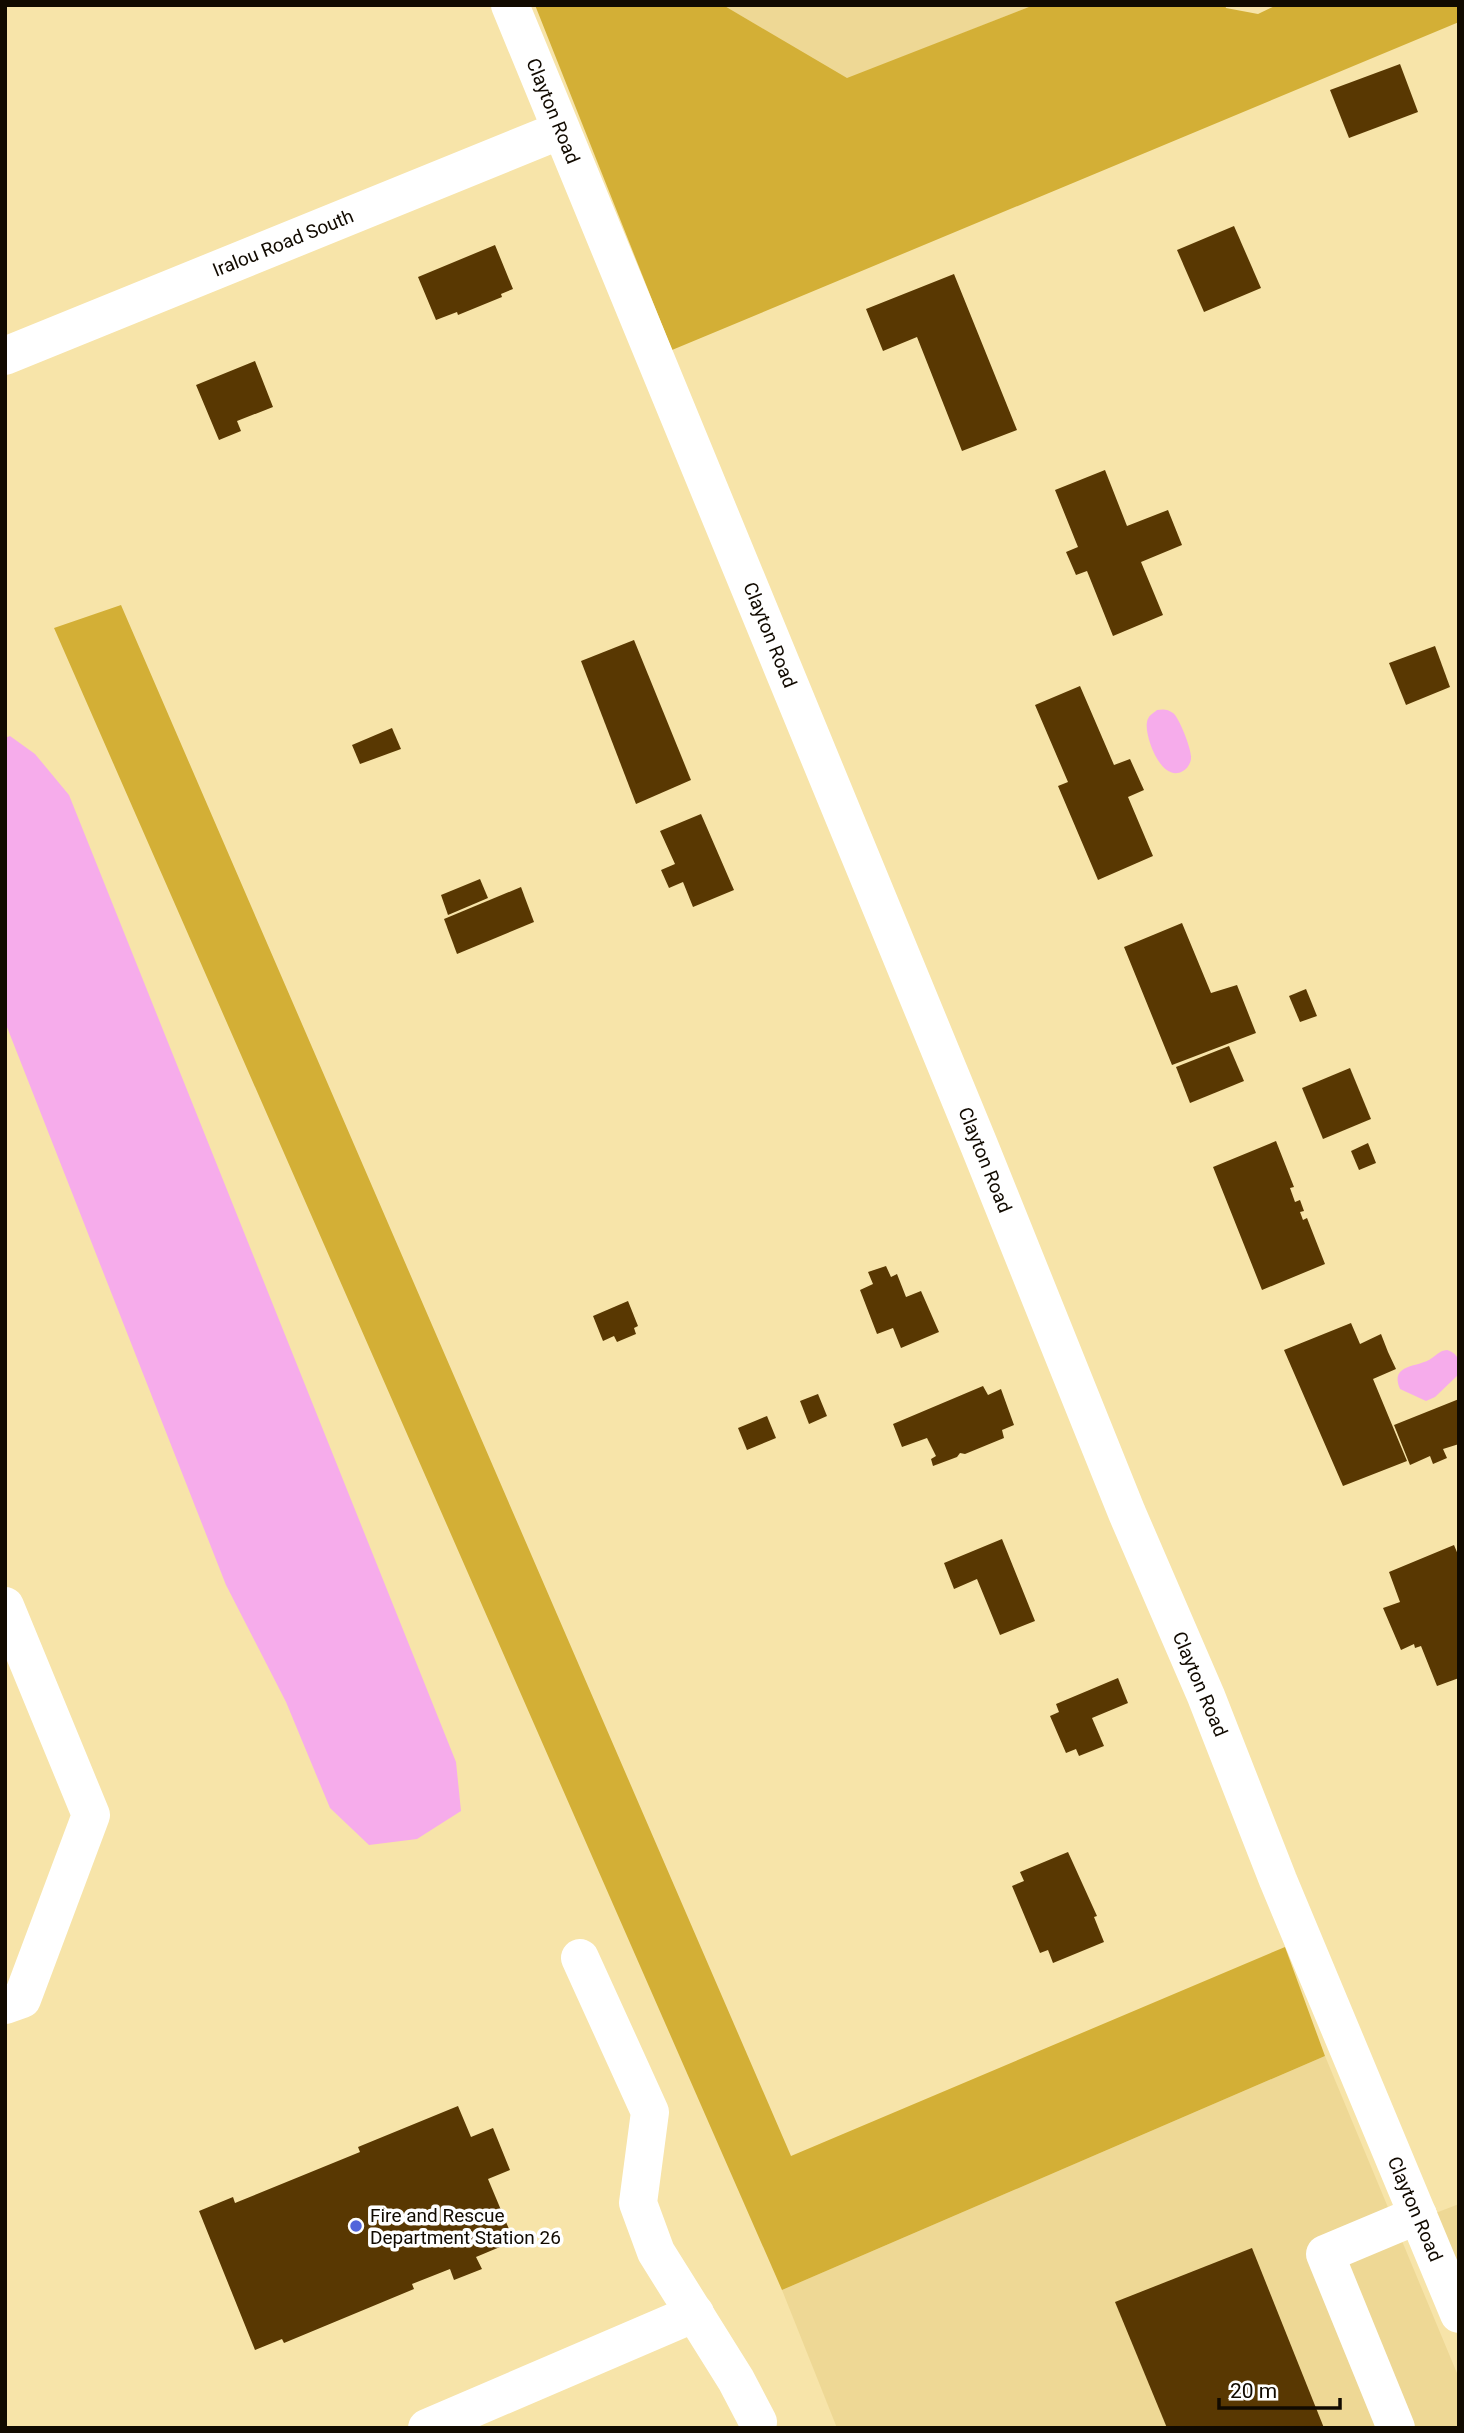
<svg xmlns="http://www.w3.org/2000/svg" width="1464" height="2433" viewBox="0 0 1464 2433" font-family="Roboto,sans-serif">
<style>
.built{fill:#eed895}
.green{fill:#d3af36}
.water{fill:#f6aceb}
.building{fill:#593802}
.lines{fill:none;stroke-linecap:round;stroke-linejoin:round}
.minor{stroke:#fff;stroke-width:38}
.poi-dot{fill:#5165db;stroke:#fff;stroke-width:2.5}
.labels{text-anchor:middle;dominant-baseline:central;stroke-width:7;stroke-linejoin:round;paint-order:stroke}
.street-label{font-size:19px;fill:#110a00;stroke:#fff}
.poi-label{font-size:19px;fill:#110a00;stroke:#fff;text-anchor:start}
</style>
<rect width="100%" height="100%" fill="#f7e4a9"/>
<g class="built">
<polygon points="723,5 1034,5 847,79"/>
<polygon points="1325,2056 1459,2378 1459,2428 837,2428 782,2290"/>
<polygon points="1459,2204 1459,2275 1433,2214"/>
</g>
<g class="green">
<polygon points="535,5 723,5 847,78 1034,5 1225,5 1226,8 1258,14 1277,5 1459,5 1459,22 672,350"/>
<polygon points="121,605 791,2156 1285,1947 1325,2056 782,2290 54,628"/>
</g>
<g class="water">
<path d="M1157,710C1163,709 1168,709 1173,713C1179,717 1192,750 1191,758C1191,763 1187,769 1183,771C1161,784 1144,735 1147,722C1148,716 1152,714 1157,710Z"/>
<polygon points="10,736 35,754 69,795 456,1762 461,1811 417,1839 369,1845 330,1808 286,1702 226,1585 5,1022 5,738"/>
<path d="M1447,1350C1460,1354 1459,1362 1459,1374L1435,1397L1426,1401L1400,1389C1389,1363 1419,1368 1432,1358C1438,1354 1439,1351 1447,1350Z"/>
</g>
<g class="building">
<polygon points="1400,64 1418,112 1349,138 1330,90"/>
<polygon points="1234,226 1261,288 1204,312 1177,250"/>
<polygon points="495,245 513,289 501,294 502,297 458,315 457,312 436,320 418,277"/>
<polygon points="954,274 1017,430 962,451 917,337 883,351 866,309"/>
<polygon points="255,361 273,407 237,421 241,431 219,440 196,385"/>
<polygon points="1105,470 1127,526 1168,510 1182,545 1141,562 1163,615 1113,636 1087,571 1076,575 1066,552 1078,547 1055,490"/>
<polygon points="634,640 691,780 636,804 581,661"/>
<polygon points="1435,646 1450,687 1406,705 1389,663"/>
<polygon points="1080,686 1114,765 1130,759 1144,790 1128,797 1153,856 1098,880 1058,786 1068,782 1035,705"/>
<polygon points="392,728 401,749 360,764 352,745"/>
<polygon points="701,814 734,890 693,907 683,882 669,888 661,870 675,864 660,831"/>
<polygon points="480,879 488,898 448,915 441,895"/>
<polygon points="521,887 534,922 457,954 444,919"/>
<polygon points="1182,923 1211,993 1237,985 1256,1033 1172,1065 1124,947"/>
<polygon points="1306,989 1317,1016 1300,1022 1289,996"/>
<polygon points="1229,1046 1244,1081 1190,1103 1176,1067"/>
<polygon points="1350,1068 1371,1119 1323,1139 1302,1088"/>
<polygon points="1276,1141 1294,1187 1290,1188 1295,1202 1300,1200 1304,1211 1300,1212 1303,1220 1307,1218 1325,1264 1262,1290 1213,1167"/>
<polygon points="1368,1143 1376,1163 1359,1170 1351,1151"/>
<polygon points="886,1266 891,1277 897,1274 906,1297 921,1291 939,1332 901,1348 893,1328 877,1334 860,1290 873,1284 868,1272"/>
<polygon points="628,1301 638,1326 634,1328 636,1334 617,1342 614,1336 603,1341 593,1316"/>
<polygon points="1351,1323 1360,1344 1381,1334 1388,1352 1396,1369 1373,1379 1407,1461 1343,1486 1284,1350"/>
<polygon points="983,1386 988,1395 1001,1389 1014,1425 1002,1430 1004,1438 965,1454 960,1453 957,1457 933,1466 931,1459 936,1456 927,1438 902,1447 893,1424"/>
<polygon points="818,1394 827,1416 809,1424 800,1401"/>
<polygon points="1459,1399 1459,1444 1443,1449 1447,1458 1433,1464 1430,1456 1410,1465 1394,1425"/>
<polygon points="767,1416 776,1438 747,1450 738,1428"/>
<polygon points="1002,1539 1035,1621 1000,1635 977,1579 954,1589 944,1563"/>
<polygon points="1454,1545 1459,1557 1459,1678 1437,1686 1421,1646 1415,1648 1414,1644 1401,1650 1383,1608 1400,1602 1389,1572"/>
<polygon points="1118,1678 1128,1703 1092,1718 1104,1746 1079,1756 1076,1749 1066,1753 1050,1716 1059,1712 1056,1704"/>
<polygon points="1068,1852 1097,1916 1094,1917 1104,1942 1053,1963 1048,1950 1040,1953 1012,1886 1024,1881 1020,1872"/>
<polygon points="458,2106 471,2137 493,2128 510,2170 488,2179 514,2241 476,2257 482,2269 454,2280 450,2269 412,2284 414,2289 284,2343 282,2339 255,2350 199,2211 233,2197 235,2203 360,2152 358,2147"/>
<polygon points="1252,2248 1324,2428 1167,2428 1115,2302"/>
</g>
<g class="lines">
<g class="minor">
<polyline points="510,5 979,1145 1127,1513 1206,1696 1278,1880 1459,2314"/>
<polyline points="5,356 561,130"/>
<polyline points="5,1606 91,1815 22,1999 5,2005"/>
<polyline points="580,1958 650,2112 638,2203 656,2252 736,2380 758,2422"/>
<polyline points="427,2428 695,2313"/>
<polyline points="1396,2428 1325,2254 1418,2215"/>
</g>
</g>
<circle class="poi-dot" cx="356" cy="2226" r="7"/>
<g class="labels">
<g class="street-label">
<text transform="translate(553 111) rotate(68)">Clayton Road</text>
<text transform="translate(283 243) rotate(-22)">Iralou Road South</text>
<text transform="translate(770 635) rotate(68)">Clayton Road</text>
<text transform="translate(985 1160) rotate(68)">Clayton Road</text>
<text transform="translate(1200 1684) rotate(67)">Clayton Road</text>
<text transform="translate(1415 2209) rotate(67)">Clayton Road</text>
</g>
<g class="poi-label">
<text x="370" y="2215">Fire and Rescue<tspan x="370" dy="22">Department Station 26</tspan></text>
</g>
</g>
<rect width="1464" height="2433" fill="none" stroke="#110a00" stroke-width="14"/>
<path d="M1219 2398v10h121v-10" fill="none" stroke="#110a00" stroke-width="3.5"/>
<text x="1230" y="2398" font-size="21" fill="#110a00" stroke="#ffffff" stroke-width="5" paint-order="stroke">20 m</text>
</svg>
